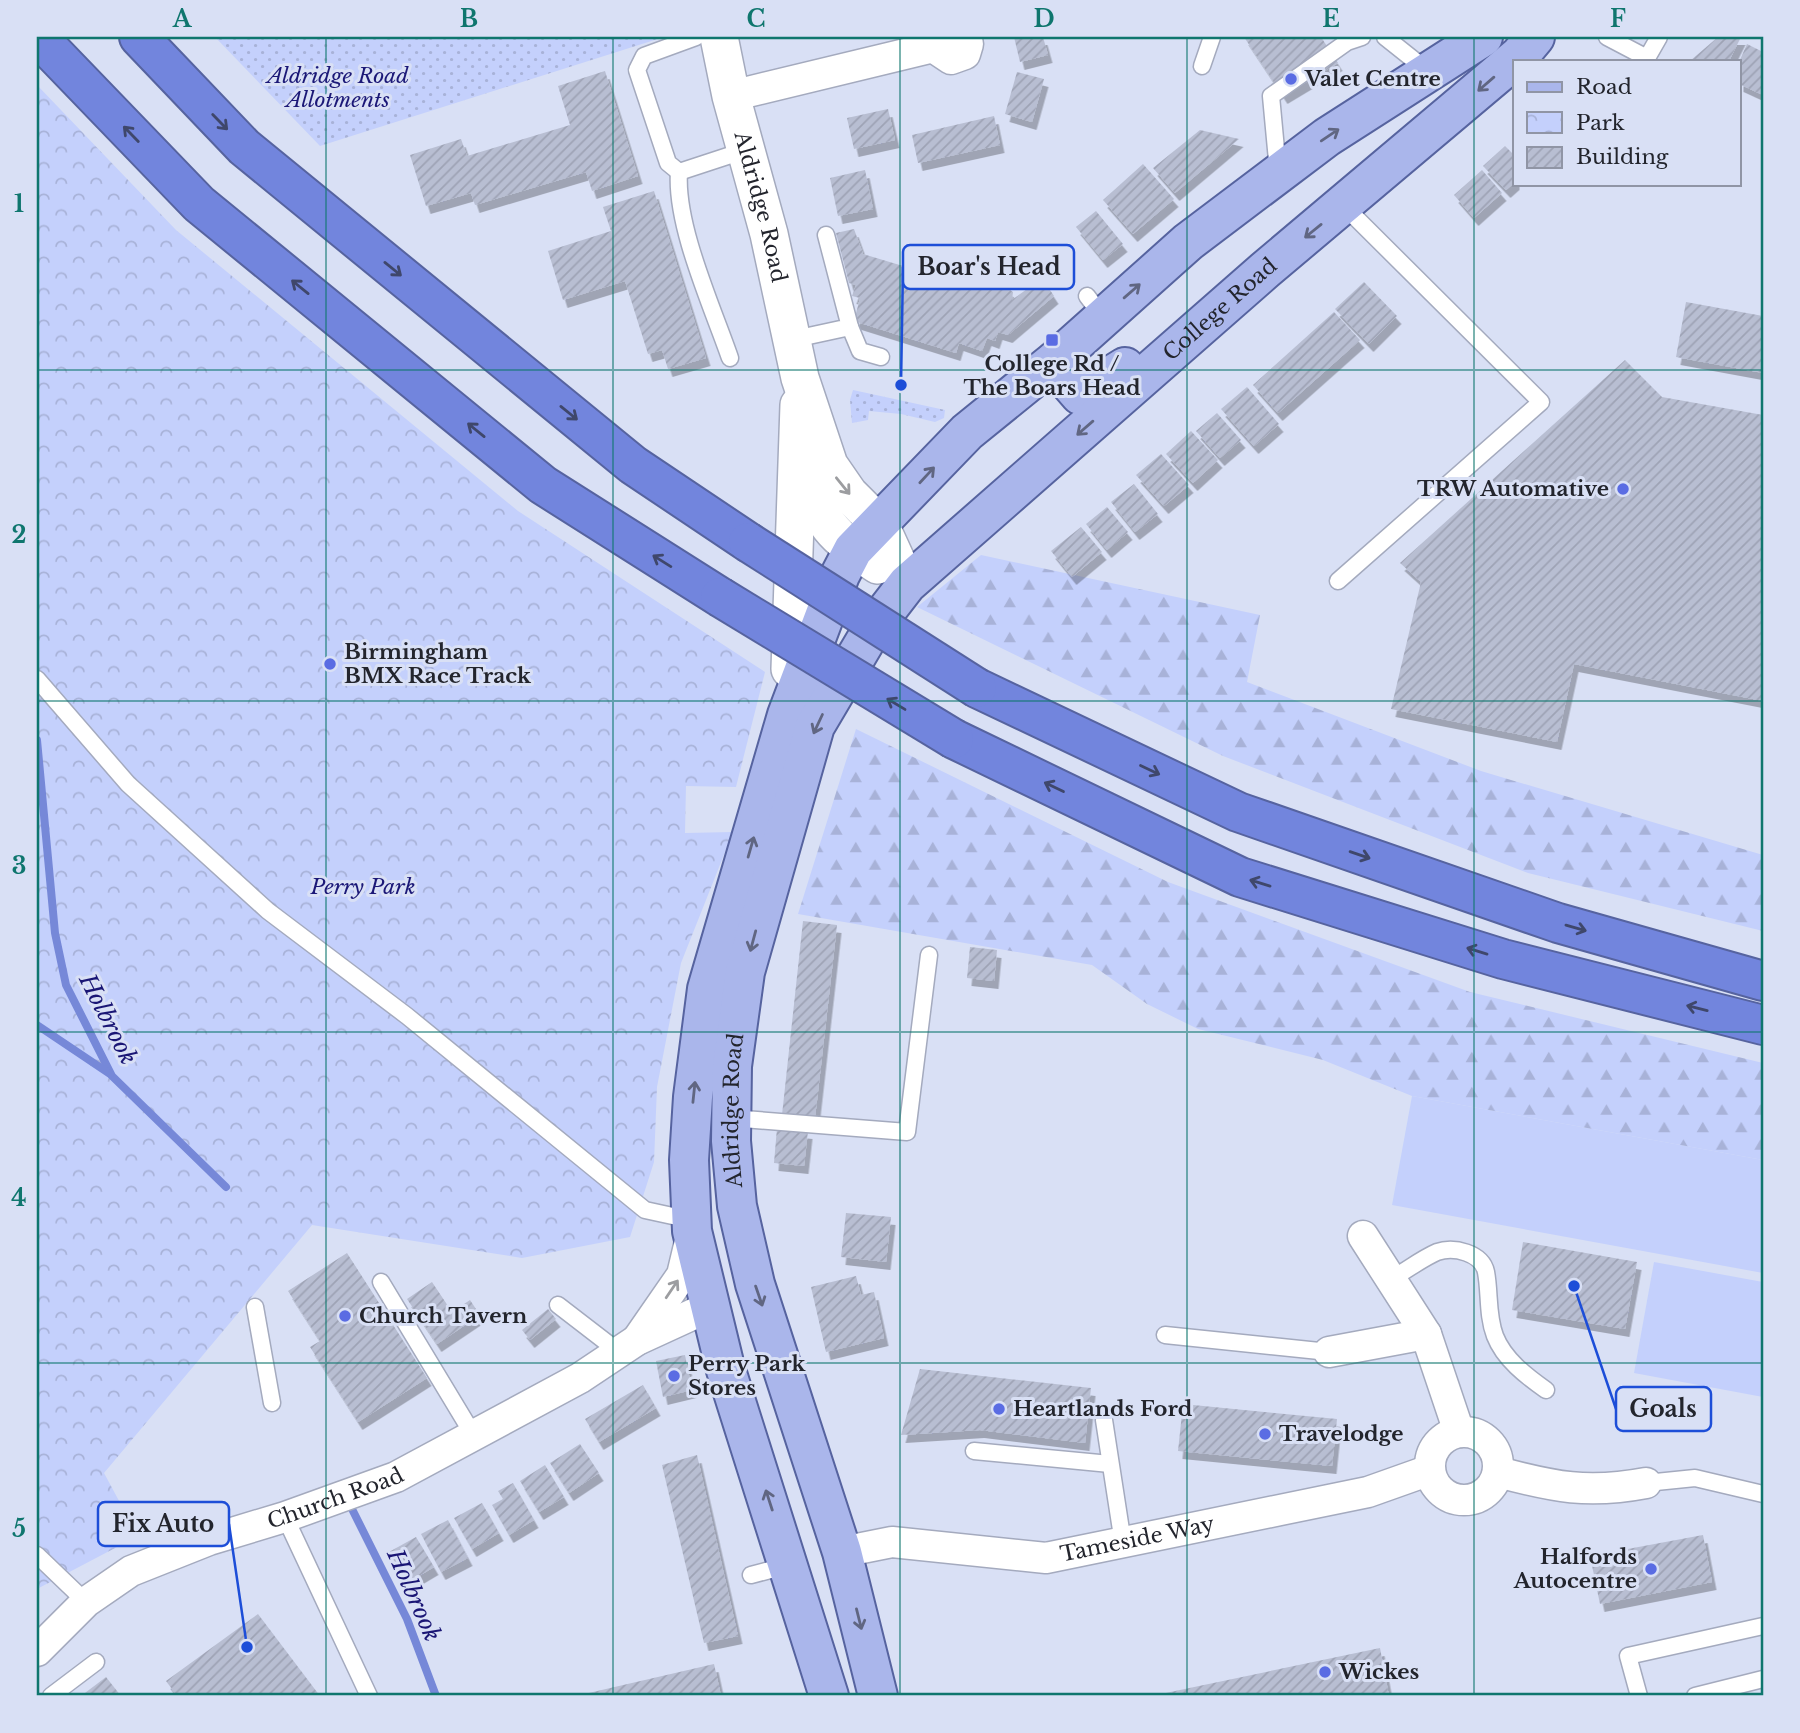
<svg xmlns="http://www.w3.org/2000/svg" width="1800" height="1733" viewBox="0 0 1800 1733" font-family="'Libre Baskerville',serif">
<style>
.grass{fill:#c4d0fc}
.forest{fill:url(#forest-firs)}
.park{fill:url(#park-crowns)}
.garden{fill:url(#garden-dots)}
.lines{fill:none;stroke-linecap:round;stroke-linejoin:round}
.stream{stroke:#7688d8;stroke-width:8}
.building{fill:url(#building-hatch);filter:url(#shadow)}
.service-casing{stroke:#a4aabe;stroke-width:19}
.minor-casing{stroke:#a4aabe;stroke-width:33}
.tertiary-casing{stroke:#a4aabe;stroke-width:40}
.primary-casing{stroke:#56639f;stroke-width:42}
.motorway-casing{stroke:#56639f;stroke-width:42}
.service{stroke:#fff;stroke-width:16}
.minor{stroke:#fff;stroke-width:30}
.tertiary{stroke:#fff;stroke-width:37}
.primary{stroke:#aab6eb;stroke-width:38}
.motorway{stroke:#7285dd;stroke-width:38}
.motorway-bridge-casing{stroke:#56639f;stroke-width:42;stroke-linecap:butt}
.motorway-bridge{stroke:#7285dd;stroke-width:38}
.oneway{stroke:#606682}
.oneway2{stroke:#3f476b}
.oneway3{stroke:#9c9da0}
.grid{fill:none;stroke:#0f766e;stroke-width:2;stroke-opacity:0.55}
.poi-dot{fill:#5a6ce3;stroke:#d9e0f5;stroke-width:2.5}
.labels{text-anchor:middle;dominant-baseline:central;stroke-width:6;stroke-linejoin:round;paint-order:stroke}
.park-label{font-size:21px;font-style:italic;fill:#1b1877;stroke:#d9e0f5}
.poi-label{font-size:21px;font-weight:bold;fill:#23252d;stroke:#d9e0f5;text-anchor:start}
.street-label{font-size:21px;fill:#23252d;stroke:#d9e0f5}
.water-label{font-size:23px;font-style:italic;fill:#1a1675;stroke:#d9e0f5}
.leader{fill:none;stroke:#1d4ed8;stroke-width:2.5}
.callout-dot{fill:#1d4ed8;stroke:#d9e0f5;stroke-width:2.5}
.callout{fill:#d9e0f5;stroke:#1d4ed8;stroke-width:2.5}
.callout-label{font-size:23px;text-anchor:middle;font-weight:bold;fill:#23252d}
.neatline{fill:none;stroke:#0f766e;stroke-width:2.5}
.grid-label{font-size:23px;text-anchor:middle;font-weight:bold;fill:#0f766e}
</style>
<defs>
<pattern id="forest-firs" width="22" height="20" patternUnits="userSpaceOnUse" patternTransform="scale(1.75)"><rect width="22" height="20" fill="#c4d0fc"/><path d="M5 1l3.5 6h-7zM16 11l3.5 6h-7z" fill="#a8b2d8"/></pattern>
<pattern id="park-crowns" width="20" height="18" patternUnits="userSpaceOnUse" patternTransform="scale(1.75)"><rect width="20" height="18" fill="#c4d0fc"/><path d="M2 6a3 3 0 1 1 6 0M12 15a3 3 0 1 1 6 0" fill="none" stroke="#a8b2d8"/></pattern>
<pattern id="garden-dots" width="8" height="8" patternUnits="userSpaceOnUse" patternTransform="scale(1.75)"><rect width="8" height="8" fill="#c4d0fc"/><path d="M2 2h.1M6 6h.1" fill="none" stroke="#a8b2d8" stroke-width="1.8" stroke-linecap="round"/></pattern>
<pattern id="building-hatch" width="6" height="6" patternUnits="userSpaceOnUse" patternTransform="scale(1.75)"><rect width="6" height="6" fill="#b8bed2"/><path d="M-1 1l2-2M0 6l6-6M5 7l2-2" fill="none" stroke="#9ea3b5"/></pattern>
<filter id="shadow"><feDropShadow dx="4.5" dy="8" stdDeviation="0" flood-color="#0004"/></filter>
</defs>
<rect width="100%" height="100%" fill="#d9e0f5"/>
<g class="grass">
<polygon points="1412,1096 1763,1160 1763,1273 1392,1205"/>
<polygon points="1654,1262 1763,1282 1763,1397 1634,1373"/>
</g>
<g class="forest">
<polygon points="981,555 1260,615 1247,682 1481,771 1763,855 1763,931 1528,873 1223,756 917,607"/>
<polygon points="856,729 1168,882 1470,992 1763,1063 1763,1160 1412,1096 1323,1060 1198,1029 1147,1004 1092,965 798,914"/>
</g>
<polygon class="park" points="37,85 176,230 518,511 765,672 736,787 686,786 685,833 733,832 681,963 657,1087 654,1162 630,1237 522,1258 312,1225 104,1473 138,1536 37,1589"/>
<g class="garden">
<polygon points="215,37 664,37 320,146"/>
<polygon points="853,390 945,410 944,418 935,422 901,414 869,411 868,420 852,423 850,400"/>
</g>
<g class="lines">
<g class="stream">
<polyline points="37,740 55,933 66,985 112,1076 226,1187"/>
<polyline points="37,1025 110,1074"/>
<polyline points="353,1511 407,1619 436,1696"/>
</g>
</g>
<g class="building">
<polygon points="1014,37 1043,37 1048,55 1020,62"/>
<polygon points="1244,37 1321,37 1338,63 1283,96"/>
<polygon points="1718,37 1741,37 1729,61 1690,61"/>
<polygon points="1747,44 1763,52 1763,95 1739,84 1739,62"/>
<polygon points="605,71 638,176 592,191 586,172 475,205 471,193 426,206 410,155 461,139 467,156 570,125 558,86"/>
<polygon points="1017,72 1044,79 1032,122 1005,114"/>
<polygon points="888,109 895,140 854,149 847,118"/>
<polygon points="994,116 1000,145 918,163 912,135"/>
<polygon points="1200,130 1239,139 1175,193 1153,168"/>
<polygon points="1505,146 1515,156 1515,182 1506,190 1483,166"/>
<polygon points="1143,164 1174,199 1133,234 1103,200"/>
<polygon points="865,170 873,209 838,216 830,178"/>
<polygon points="1482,170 1502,193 1474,218 1454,195"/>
<polygon points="654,191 706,358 668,369 662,350 648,354 625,281 563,300 548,251 611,231 603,207"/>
<polygon points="1096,211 1123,244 1103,260 1076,227"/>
<polygon points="854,229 863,254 903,266 903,273 911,274 912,260 982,246 984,260 996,263 990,283 1003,285 1013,292 1012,300 1042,278 1054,296 1008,335 998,332 995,341 987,338 982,351 959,343 956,353 854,321 860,298 852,296 856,285 849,283 836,233"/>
<polygon points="1364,282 1397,316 1369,344 1335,309"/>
<polygon points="1686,302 1763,316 1763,373 1676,357"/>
<polygon points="1334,312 1360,340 1278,413 1253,385"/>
<polygon points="1625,360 1662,397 1763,415 1763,701 1574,664 1557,742 1391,709 1421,582 1400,563"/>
<polygon points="1247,387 1279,424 1254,446 1221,409"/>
<polygon points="1217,413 1241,440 1220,458 1196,431"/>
<polygon points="1191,431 1218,460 1193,483 1166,454"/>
<polygon points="1161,454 1189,485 1164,506 1136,475"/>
<polygon points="1134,484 1158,514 1135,532 1111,502"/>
<polygon points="1107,507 1128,532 1107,550 1086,524"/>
<polygon points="1081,527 1102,552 1072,577 1051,551"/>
<polygon points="803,921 837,925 815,1118 782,1115"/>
<polygon points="970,947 997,950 994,981 967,978"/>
<polygon points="777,1128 808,1131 804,1166 774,1163"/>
<polygon points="846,1213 891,1217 886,1262 841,1257"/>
<polygon points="1523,1242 1637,1262 1625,1329 1512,1310"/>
<polygon points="347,1253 427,1378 358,1422 310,1347 320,1341 288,1291"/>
<polygon points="856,1276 861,1295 874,1292 884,1338 826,1352 811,1287"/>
<polygon points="432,1282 452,1312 470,1300 480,1315 437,1344 407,1299"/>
<polygon points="548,1309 556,1319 530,1340 522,1330"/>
<polygon points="685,1355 692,1390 663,1397 656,1361"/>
<polygon points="920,1369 1091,1388 1085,1443 980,1430 901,1435"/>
<polygon points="643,1385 656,1408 599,1442 585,1419"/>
<polygon points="1183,1404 1337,1419 1332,1466 1178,1451"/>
<polygon points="580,1444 599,1473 569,1493 550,1463"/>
<polygon points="697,1455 738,1636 704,1643 662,1465"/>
<polygon points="545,1465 564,1497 539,1512 520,1481"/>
<polygon points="513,1483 534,1520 509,1535 492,1505 503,1499 498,1491"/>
<polygon points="482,1503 499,1533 472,1549 454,1518"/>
<polygon points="448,1520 468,1558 441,1572 421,1534"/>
<polygon points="1703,1535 1712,1582 1600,1604 1590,1556"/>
<polygon points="416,1537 434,1567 407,1583 389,1552"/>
<polygon points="258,1614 320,1696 177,1696 166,1681"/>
<polygon points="1380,1648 1389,1696 1156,1696 1156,1695"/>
<polygon points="714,1664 721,1696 580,1696 580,1695"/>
<polygon points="106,1677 121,1696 81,1696"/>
</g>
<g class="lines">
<defs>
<g id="service">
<polyline points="696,37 644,56 637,70 668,163 679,172 746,150"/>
<polyline points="1385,37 1429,72"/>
<polyline points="1607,37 1647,58 1659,37"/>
<polyline points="1202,66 1212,37"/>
<polyline points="1278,171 1271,96 1347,42 1362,37"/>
<path d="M679,172C675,225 712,306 730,358"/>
<polyline points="1087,296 1103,317"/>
<polyline points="850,327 860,351 881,357"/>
<polyline points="790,340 850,327 826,235"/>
<polyline points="1338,581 1541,402 1344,206"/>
<polyline points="37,679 128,784 268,911 407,1016 645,1210 691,1220"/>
<polyline points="731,1118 907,1132 929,955"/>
<path d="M1391,1279C1406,1271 1421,1259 1437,1252C1454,1246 1482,1253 1486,1272C1490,1293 1487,1315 1495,1336C1504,1359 1526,1376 1546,1390"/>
<polyline points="381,1282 474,1436"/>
<polyline points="558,1305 619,1352"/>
<polyline points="255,1307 272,1403"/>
<polyline points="1165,1335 1329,1352"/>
<polyline points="1104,1420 1123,1543"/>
<polyline points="974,1451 1110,1464"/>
<polyline points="1646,1483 1695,1478 1763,1494"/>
<polyline points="285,1517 369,1696"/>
<polyline points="37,1555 86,1602"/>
<polyline points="751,1575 789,1565"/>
<polyline points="51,1696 96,1662"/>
<polyline points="1639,1696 1628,1656 1763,1626"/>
<polyline points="1695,1696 1763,1679"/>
</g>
<g id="minor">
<polyline points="940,37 939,51 951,59 965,54 968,44 966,37"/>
<polyline points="731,96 938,46"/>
<polyline points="1363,1236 1426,1334 1459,1432"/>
<polyline points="637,1340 682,1275 692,1233"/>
<polyline points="1329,1352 1426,1334"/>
<circle cx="1464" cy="1466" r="34"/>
<path d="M1498,1472C1554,1487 1588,1494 1646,1483"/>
<path id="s1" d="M842,1552L892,1542L1046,1558L1368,1492L1430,1470"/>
<path id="s2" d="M37,1651L86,1602L131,1571L209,1540L285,1517L396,1477L580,1378L637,1340L711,1306"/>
</g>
<g id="tertiary">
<path id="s3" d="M719,37L731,96L769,234L800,378L829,465L849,494L880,525L907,584"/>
<path d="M806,471C820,524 832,536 878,565"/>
<polyline points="790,669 799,405"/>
</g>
<g id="primary">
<polyline points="1057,359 1060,372 1080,395 1125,367"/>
<polyline points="829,1696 725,1367 692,1231 689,1160 693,1097 707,989 787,715 840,575 853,550 967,432 1057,359 1188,242 1327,137 1483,37"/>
<path id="s4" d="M878,1696L842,1552L755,1284L737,1206L731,1141L732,1066L745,972L815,726L873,628L907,584L1265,270L1520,55L1535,37"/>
</g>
<g id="motorway">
<polyline points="38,37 199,204 543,485 720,597"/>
<polyline points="139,37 244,147 633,465 748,542"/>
<polyline points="977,688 1238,812 1558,923 1763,981"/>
<polyline points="954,739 1240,877 1503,959 1763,1025"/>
</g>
</defs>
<use href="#service" class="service-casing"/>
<use href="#minor" class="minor-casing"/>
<use href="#tertiary" class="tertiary-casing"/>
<use href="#primary" class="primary-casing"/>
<use href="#motorway" class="motorway-casing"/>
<use href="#service" class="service"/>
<use href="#minor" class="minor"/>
<use href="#tertiary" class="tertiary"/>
<use href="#primary" class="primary"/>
<use href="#motorway" class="motorway"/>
<defs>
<g id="motorway-bridge">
<polyline points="748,542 977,688"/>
<polyline points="720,597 954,739"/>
</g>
</defs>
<use href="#motorway-bridge" class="motorway-bridge-casing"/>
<use href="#motorway-bridge" class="motorway-bridge"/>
</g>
<defs><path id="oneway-shaft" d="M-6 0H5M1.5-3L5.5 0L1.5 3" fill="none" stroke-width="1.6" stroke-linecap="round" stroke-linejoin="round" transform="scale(1.75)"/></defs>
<g class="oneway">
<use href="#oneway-shaft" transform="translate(1486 84) rotate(139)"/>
<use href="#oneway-shaft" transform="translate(1330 135) rotate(-34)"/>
<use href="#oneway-shaft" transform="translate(1313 231) rotate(141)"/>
<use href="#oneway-shaft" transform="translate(1132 291) rotate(-41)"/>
<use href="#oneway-shaft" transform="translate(1085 428) rotate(139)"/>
<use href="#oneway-shaft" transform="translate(927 475) rotate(-47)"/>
<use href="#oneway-shaft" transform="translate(818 724) rotate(115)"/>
<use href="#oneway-shaft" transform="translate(751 847) rotate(-74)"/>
<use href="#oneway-shaft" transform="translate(753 941) rotate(105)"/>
<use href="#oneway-shaft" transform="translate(694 1092) rotate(-84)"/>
<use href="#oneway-shaft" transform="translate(759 1296) rotate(71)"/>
<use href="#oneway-shaft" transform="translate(769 1500) rotate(-108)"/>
<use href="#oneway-shaft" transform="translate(859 1619) rotate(76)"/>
</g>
<g class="oneway2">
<use href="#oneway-shaft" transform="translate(220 122) rotate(46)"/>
<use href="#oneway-shaft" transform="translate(131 134) rotate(-134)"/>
<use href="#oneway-shaft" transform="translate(393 269) rotate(39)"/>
<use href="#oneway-shaft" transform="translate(300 287) rotate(-141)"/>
<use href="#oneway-shaft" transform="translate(569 413) rotate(39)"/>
<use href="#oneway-shaft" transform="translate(476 430) rotate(-141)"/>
<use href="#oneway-shaft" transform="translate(662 561) rotate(-148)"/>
<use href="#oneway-shaft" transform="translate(896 704) rotate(-149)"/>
<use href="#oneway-shaft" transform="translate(1150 770) rotate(25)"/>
<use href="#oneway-shaft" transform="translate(1054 787) rotate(-154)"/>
<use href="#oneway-shaft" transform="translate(1360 855) rotate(19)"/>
<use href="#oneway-shaft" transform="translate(1260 883) rotate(-163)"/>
<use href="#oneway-shaft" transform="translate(1576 928) rotate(16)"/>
<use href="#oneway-shaft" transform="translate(1477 951) rotate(-163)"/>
<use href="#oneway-shaft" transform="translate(1697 1008) rotate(-166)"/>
</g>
<g class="oneway3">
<use href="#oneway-shaft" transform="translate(843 486) rotate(51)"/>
<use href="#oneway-shaft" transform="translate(672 1289) rotate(-56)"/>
</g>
<path class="grid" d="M326,37V1696M613,37V1696M900,37V1696M1187,37V1696M1474,37V1696M37,370H1763M37,701H1763M37,1032H1763M37,1363H1763"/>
<g class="poi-dot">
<circle cx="1291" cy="79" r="7"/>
<rect x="1045" y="333" width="14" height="14" rx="3.5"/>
<circle cx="1623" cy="489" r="7"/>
<circle cx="330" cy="664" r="7"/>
<circle cx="345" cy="1316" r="7"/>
<circle cx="674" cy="1376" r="7"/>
<circle cx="999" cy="1409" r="7"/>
<circle cx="1265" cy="1434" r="7"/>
<circle cx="1651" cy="1569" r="7"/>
<circle cx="1325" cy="1672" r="7"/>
</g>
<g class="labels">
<g class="park-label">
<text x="338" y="76">Aldridge Road<tspan x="338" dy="24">Allotments</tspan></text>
<text x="363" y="887">Perry Park</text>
</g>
<g class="poi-label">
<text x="1305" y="79">Valet Centre</text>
<text x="1052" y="364" text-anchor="middle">College Rd /<tspan x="1052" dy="24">The Boars Head</tspan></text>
<text x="1609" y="489" text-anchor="end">TRW Automative</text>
<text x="344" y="652">Birmingham<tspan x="344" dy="24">BMX Race Track</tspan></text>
<text x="359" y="1316">Church Tavern</text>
<text x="688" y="1364">Perry Park<tspan x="688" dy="24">Stores</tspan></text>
<text x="1013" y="1409">Heartlands Ford</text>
<text x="1279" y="1434">Travelodge</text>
<text x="1637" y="1557" text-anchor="end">Halfords<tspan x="1637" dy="24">Autocentre</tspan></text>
<text x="1339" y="1672">Wickes</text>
</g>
<g class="street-label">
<text stroke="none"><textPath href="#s3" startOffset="175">Aldridge Road</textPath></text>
<text stroke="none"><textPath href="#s4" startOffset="1587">College Road</textPath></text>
<text stroke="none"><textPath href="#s4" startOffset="606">Aldridge Road</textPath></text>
<text stroke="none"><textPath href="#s2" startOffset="341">Church Road</textPath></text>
<text stroke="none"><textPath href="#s1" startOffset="299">Tameside Way</textPath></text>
</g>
<g class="water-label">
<text transform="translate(108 1019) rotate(63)">Holbrook</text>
<text transform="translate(414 1595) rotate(66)">Holbrook</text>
</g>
</g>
<path class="leader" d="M901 385L903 267M1574 1286L1616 1409M247 1647L229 1524"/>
<g class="callout-dot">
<circle cx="901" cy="385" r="7"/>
<circle cx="1574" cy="1286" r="7"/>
<circle cx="247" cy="1647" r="7"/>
</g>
<g class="callout">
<rect x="903" y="245" width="171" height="44" rx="7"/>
<rect x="1616" y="1387" width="95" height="44" rx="7"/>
<rect x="98" y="1502" width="131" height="44" rx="7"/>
</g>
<g class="callout-label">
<text x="989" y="275">Boar's Head</text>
<text x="1663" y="1417">Goals</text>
<text x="163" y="1532">Fix Auto</text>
</g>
<rect width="1800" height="1733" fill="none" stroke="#d9e0f5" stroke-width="77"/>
<rect x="1513" y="60" width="228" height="126" fill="#d9e0f5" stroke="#9095a5" stroke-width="2"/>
<rect x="1527" y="82" width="35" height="10" fill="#aab6eb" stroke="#9095a5" stroke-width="2"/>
<text x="1576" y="94" font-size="21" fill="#23252d">Road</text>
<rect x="1527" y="112" width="35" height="21" fill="url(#park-crowns)" stroke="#9095a5" stroke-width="2"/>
<text x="1576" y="130" font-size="21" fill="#23252d">Park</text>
<rect x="1527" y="147" width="35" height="21" fill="url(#building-hatch)" stroke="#9095a5" stroke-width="2"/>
<text x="1576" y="164" font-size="21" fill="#23252d">Building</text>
<rect x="38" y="38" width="1724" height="1656" class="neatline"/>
<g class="grid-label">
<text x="182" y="27">A</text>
<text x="469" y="27">B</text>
<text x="756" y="27">C</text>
<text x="1044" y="27">D</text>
<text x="1331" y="27">E</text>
<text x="1618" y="27">F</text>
<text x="19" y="212">1</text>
<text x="19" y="543">2</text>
<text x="19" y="874">3</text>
<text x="19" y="1206">4</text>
<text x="19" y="1537">5</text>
</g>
</svg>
